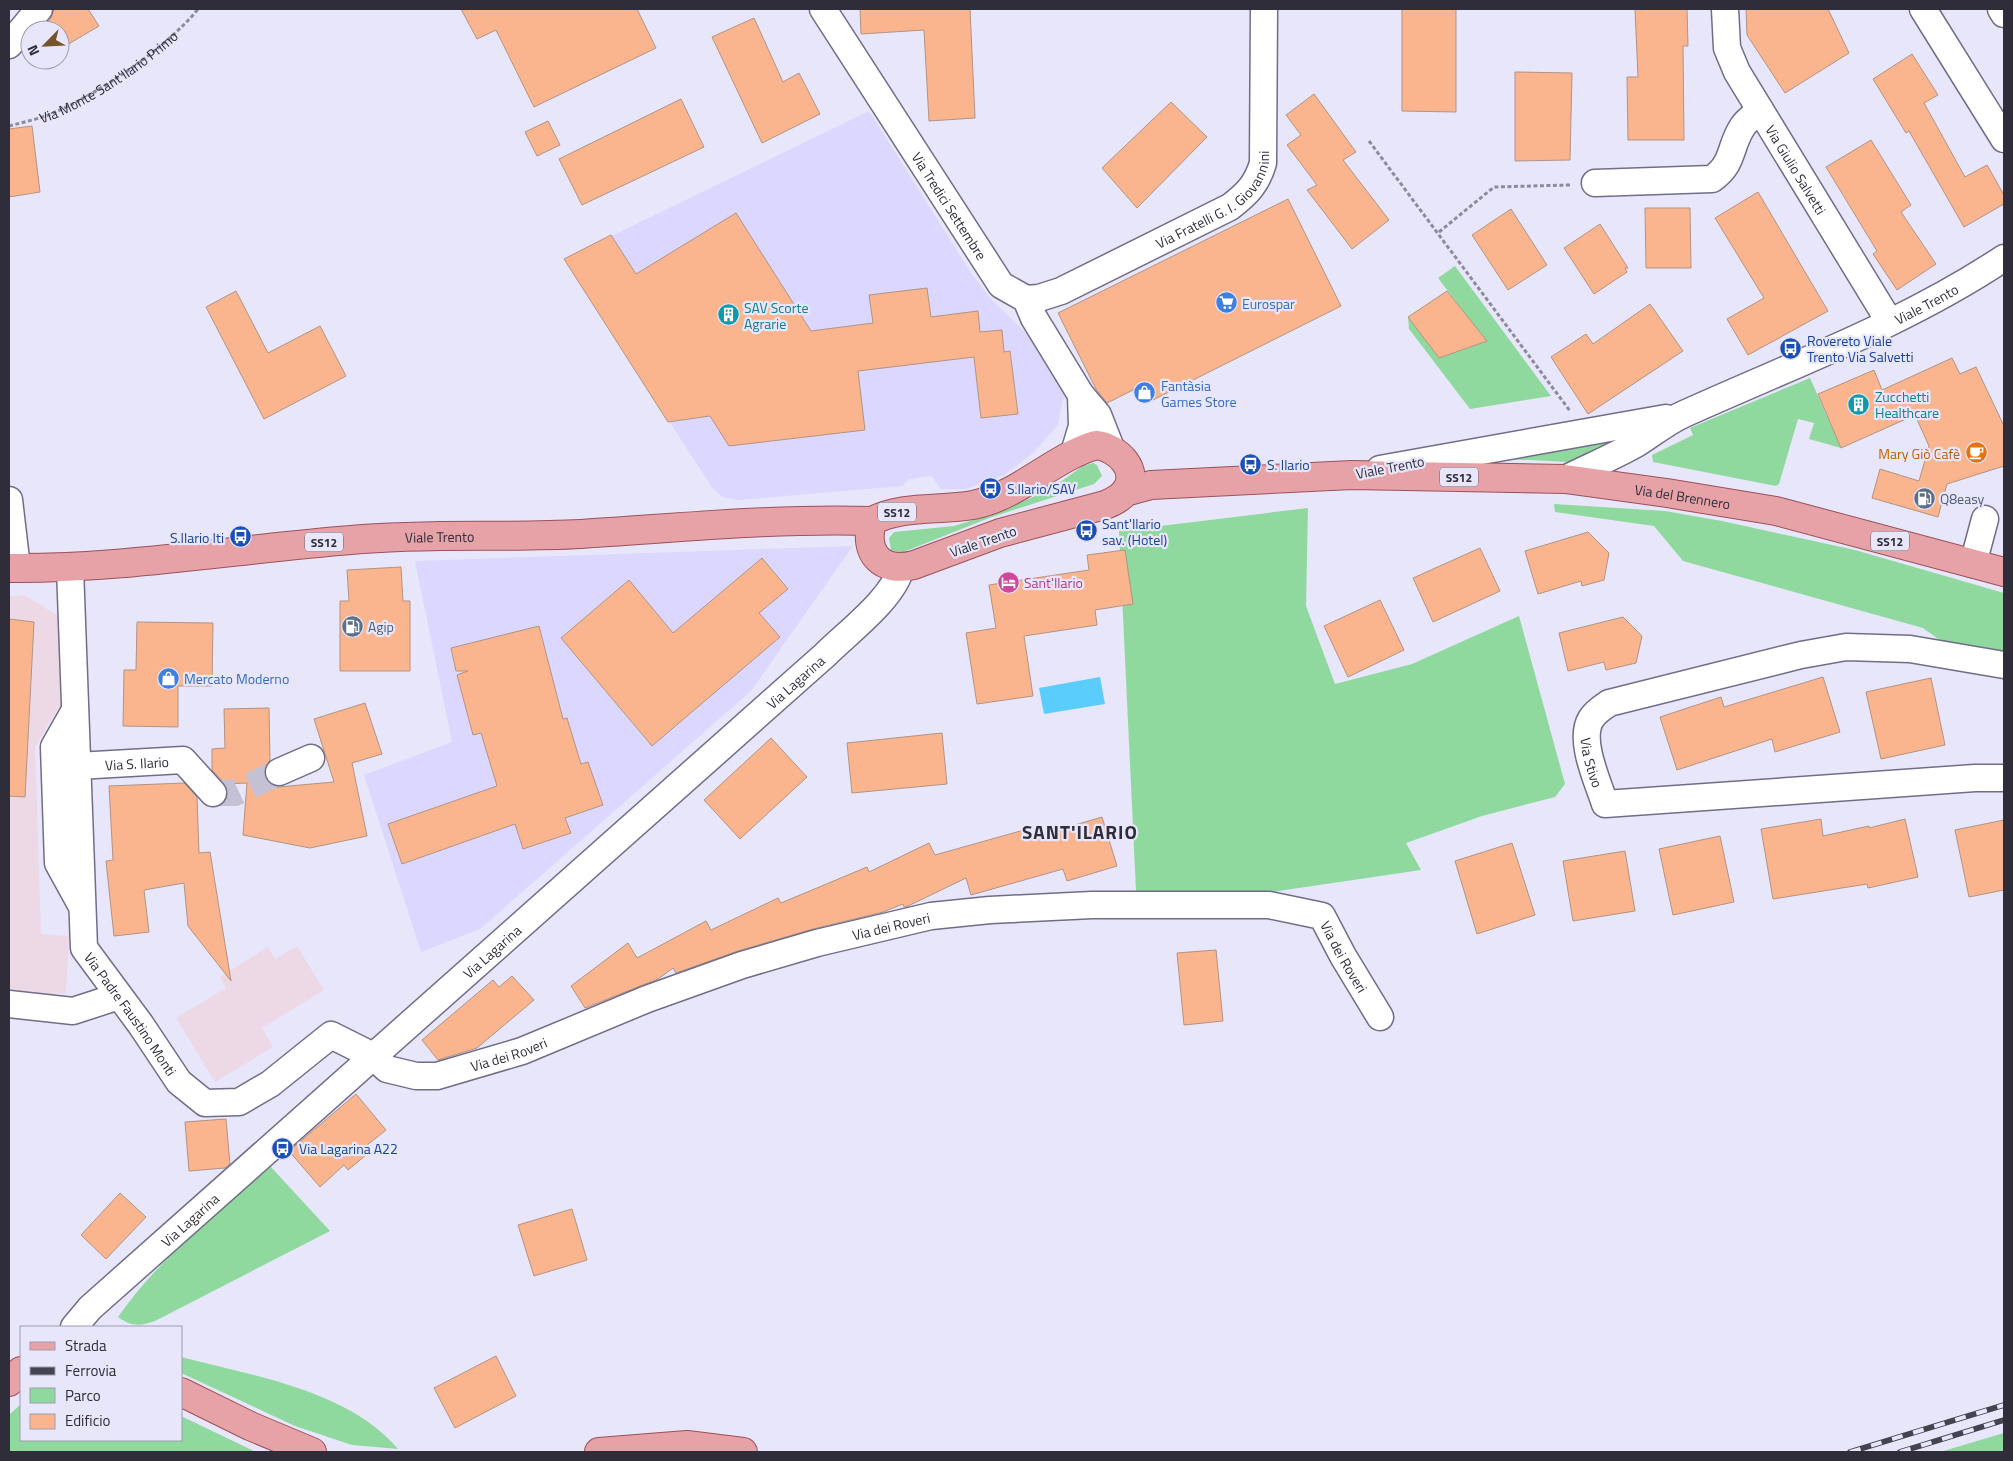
<svg xmlns="http://www.w3.org/2000/svg" width="2013" height="1461" viewBox="0 0 2013 1461" font-family="'Titillium Web',sans-serif">
<style>
.built{fill:#dcd7fe}
.education{fill:#edd8e6}
.green{fill:#8fd99e}
.water{fill:#5bcdfc}
.building{fill:#fbb58e;stroke:#b29383}
.lines{fill:none;stroke-linecap:round;stroke-linejoin:round}
.minor-tunnel{stroke:#c3c1d3;stroke-width:26;stroke-dasharray:26 13;stroke-linecap:butt}
.minor-casing{stroke:#716d89;stroke-width:29}
.major-casing{stroke:#9b515b;stroke-width:30}
.path{stroke:#8d8b9b;stroke-width:3;stroke-dasharray:4 2.5;stroke-linecap:butt}
.minor{stroke:#fff;stroke-width:26}
.major{stroke:#e6a2a7;stroke-width:28}
.rail-casing{stroke:#444350;stroke-width:5.5}
.rail{stroke:#e8e6fa;stroke-width:4;stroke-dasharray:11;stroke-linecap:butt}
.labels{text-anchor:middle;dominant-baseline:central;stroke-width:4.5;stroke-linejoin:round;paint-order:stroke}
.shield{fill:#e8e6fa;stroke:#666473;stroke-width:1}
.shield-label{font-size:12px;font-weight:bold;fill:#2e2d39}
.street-label{font-size:14px;fill:#2e2d39;stroke:#e8e6fa}
.shop-label{font-size:14px;fill:#366cbe;stroke:#e8e6fa;text-anchor:start}
.culture-label{font-size:14px;fill:#0d838f;stroke:#e8e6fa;text-anchor:start}
.transit-label{font-size:14px;fill:#164399;stroke:#e8e6fa;text-anchor:start}
.food-label{font-size:14px;fill:#c56008;stroke:#e8e6fa;text-anchor:end}
.service-label{font-size:14px;fill:#4e5e75;stroke:#e8e6fa;text-anchor:start}
.hotel-label{font-size:14px;fill:#b23c85;stroke:#e8e6fa;text-anchor:start}
.district-label{font-size:19px;font-weight:bold;letter-spacing:1px;fill:#2e2d39;stroke:#e8e6fa}
</style>
<rect width="100%" height="100%" fill="#e8e6fa"/>
<g class="built">
<polygon points="869,111 971,273 990,298 1029,336 1068,397 1063,399 1058,425 1033,453 1004,475 966,489 941,489 931,476 910,479 902,486 737,500 723,497 713,489 564,259"/>
<polygon points="853,546 751,691 480,929 421,952 364,775 452,742 415,561"/>
</g>
<g class="education">
<polygon points="24,595 60,617 65,696 35,747 41,934 69,936 66,993 26,996 9,994 9,597"/>
<polygon points="297,946 324,990 262,1028 273,1047 215,1082 176,1018 226,988 220,977 268,947 275,959"/>
</g>
<g class="green">
<polygon points="1455,266 1551,396 1470,409 1409,329 1408,317 1439,358 1486,341 1438,278"/>
<polygon points="1810,378 1841,448 1809,439 1814,423 1798,419 1779,484 1776,486 1653,462 1652,455 1693,435 1690,428"/>
<polygon points="1636,435 1568,462 1486,458"/>
<polygon points="1093,463 1097,465 1102,476 1094,484 989,518 901,553 891,550 889,538 894,532 954,526 996,513 1049,490 1083,466"/>
<polygon points="1554,504 1665,511 1722,521 1855,550 2004,593 2004,658 1952,649 1923,628 1683,561 1654,526 1555,512"/>
<polygon points="1308,508 1306,606 1335,684 1412,664 1519,616 1565,784 1555,797 1482,816 1406,843 1421,870 1137,912 1119,531"/>
<path d="M270,1166L330,1231L155,1321C140,1326 132,1327 118,1317C159,1258 217,1213 270,1166Z"/>
<path d="M181,1357C253,1376 348,1390 398,1449L352,1445L295,1426L181,1373Z"/>
<polygon points="21,1404 21,1440 181,1440 181,1416 256,1452 9,1452 9,1415"/>
<polygon points="2004,1433 2004,1452 1940,1452"/>
</g>
<polygon class="water" points="1100,677 1105,704 1044,714 1039,688"/>
<g class="building">
<polygon points="54,9 88,9 99,26 60,49 60,30 41,30 51,18"/>
<polygon points="461,9 637,9 656,48 534,107 496,30 477,39"/>
<polygon points="860,9 970,9 975,118 929,121 924,30 861,34"/>
<polygon points="1402,9 1456,9 1456,112 1402,111"/>
<polygon points="1635,9 1687,9 1688,46 1683,46 1684,140 1628,140 1627,77 1638,77"/>
<polygon points="1746,9 1828,9 1849,53 1785,93 1747,35"/>
<polygon points="754,18 783,82 799,73 820,114 762,143 712,37"/>
<polygon points="1912,54 1938,95 1924,103 1965,177 1987,165 2004,195 2004,204 1964,227 1909,131 1906,133 1873,79"/>
<polygon points="1515,72 1572,73 1570,160 1515,161"/>
<polygon points="1314,94 1356,152 1343,160 1389,220 1352,249 1307,190 1317,185 1287,145 1301,135 1286,115"/>
<polygon points="681,99 704,147 582,205 559,159"/>
<polygon points="1171,102 1207,137 1137,208 1102,168"/>
<polygon points="548,121 560,145 537,156 525,132"/>
<polygon points="32,126 40,192 9,197 9,129"/>
<polygon points="1871,140 1911,205 1901,212 1936,264 1897,290 1873,254 1877,251 1826,167"/>
<polygon points="1758,192 1828,311 1748,355 1727,319 1764,298 1715,218"/>
<polygon points="1288,199 1341,306 1153,400 1145,384 1107,403 1096,389 1058,313"/>
<polygon points="1645,208 1690,208 1691,268 1646,268"/>
<polygon points="1511,209 1547,265 1508,290 1472,235"/>
<polygon points="736,213 811,331 873,323 869,295 927,288 931,317 978,311 980,332 1002,330 1004,352 1010,351 1018,414 981,418 974,357 858,371 865,430 729,446 710,416 668,422 564,259 611,235 636,274"/>
<polygon points="1600,224 1628,268 1625,268 1627,272 1594,294 1564,248"/>
<polygon points="236,291 268,353 320,326 346,376 264,419 206,307"/>
<polygon points="1447,291 1487,341 1439,358 1408,317"/>
<polygon points="1650,304 1683,351 1588,414 1551,357 1586,334 1593,344"/>
<polygon points="1952,358 1960,374 1976,367 2004,426 2004,466 1947,484 1938,517 1872,498 1880,469 1919,481 1929,446 1915,415 1841,448 1818,394 1874,370 1882,390"/>
<polygon points="1588,532 1609,553 1604,580 1582,586 1581,581 1538,594 1525,551"/>
<polygon points="1480,548 1500,591 1433,622 1413,578"/>
<polygon points="1125,550 1133,604 1095,610 1097,625 1024,636 1033,696 977,704 966,633 996,628 989,585 1089,570 1087,555"/>
<polygon points="762,558 788,589 759,613 780,637 652,746 561,638 629,580 673,633"/>
<polygon points="401,567 403,601 410,601 410,671 340,671 340,601 349,601 347,570"/>
<polygon points="1380,600 1404,650 1348,677 1324,626"/>
<polygon points="1623,617 1642,636 1636,663 1606,670 1604,662 1568,671 1559,633"/>
<polygon points="9,619 34,622 25,797 9,796"/>
<polygon points="137,622 213,623 212,686 178,686 178,727 123,726 124,670 136,670"/>
<polygon points="539,626 563,719 567,718 581,764 588,762 603,805 565,818 571,833 523,849 515,824 402,864 388,824 497,786 481,733 473,735 457,675 468,671 456,671 451,648"/>
<polygon points="1823,677 1840,732 1775,752 1772,739 1677,770 1660,717 1721,697 1724,707"/>
<polygon points="1931,678 1945,745 1881,759 1866,692"/>
<polygon points="365,703 382,754 352,763 367,836 310,848 243,835 247,783 225,784 212,770 212,749 225,748 224,709 269,708 270,760 264,771 266,778 271,786 278,787 334,782 314,719"/>
<polygon points="942,733 947,784 852,793 847,743"/>
<polygon points="771,738 807,777 740,839 704,800"/>
<polygon points="184,783 197,797 199,853 210,852 231,981 188,926 184,883 144,890 149,932 114,936 106,861 113,860 109,786"/>
<polygon points="1102,817 1117,866 1067,881 1063,869 971,895 966,878 908,906 904,907 903,904 883,912 813,929 738,951 676,973 673,968 658,979 585,1008 571,986 628,943 637,958 706,921 711,930 778,898 781,903 867,867 869,872 929,843 935,855 1024,830 1027,839"/>
<polygon points="1821,819 1823,836 1869,826 1869,828 1905,819 1918,877 1868,888 1867,884 1773,899 1761,829"/>
<polygon points="2004,820 2004,890 1969,897 1955,830"/>
<polygon points="1720,836 1734,902 1673,915 1659,849"/>
<polygon points="1512,843 1535,915 1477,934 1455,861"/>
<polygon points="1625,851 1635,911 1573,921 1563,861"/>
<polygon points="1216,950 1223,1021 1184,1025 1177,953"/>
<polygon points="512,976 534,1000 477,1048 438,1060 422,1040 493,980 499,987"/>
<polygon points="356,1094 386,1130 361,1150 366,1155 348,1170 344,1165 320,1187 289,1151"/>
<polygon points="226,1119 230,1164 225,1168 189,1171 185,1122"/>
<polygon points="120,1193 146,1217 106,1259 81,1235"/>
<polygon points="572,1209 587,1260 534,1276 518,1225"/>
<polygon points="496,1356 516,1396 455,1428 434,1388"/>
</g>
<g class="lines">
<polyline class="minor-tunnel" points="213,793 235,793 279,772"/>
<defs>
<g id="minor">
<path id="s2" d="M823,9L1001,285L1026,299L1034,318L1081,395L1098,415L1111,448"/>
<path id="s3" d="M1725,9L1727,48L1737,72L1889,321"/>
<polyline points="1923,9 2004,139"/>
<polyline points="2001,9 2004,14"/>
<polyline points="9,45 39,9"/>
<path d="M1595,183L1712,179C1735,163 1729,146 1743,126C1747,120 1755,115 1760,110"/>
<path id="s4" d="M1026,299L1039,298L1061,291L1230,207C1247,194 1257,184 1263,163L1264,9"/>
<polyline points="1074,453 1082,426 1081,395"/>
<polyline points="1380,469 1666,418"/>
<path id="s5" d="M1565,479C1589,467 1613,457 1636,444C1652,434 1668,421 1684,414C1792,365 1905,324 2004,258"/>
<polyline points="9,500 17,568"/>
<polyline points="1973,564 1985,519"/>
<path id="s6" d="M70,568L84,948L141,1025L179,1082L205,1103L239,1102L270,1084L331,1035L373,1056L387,1069L416,1076H437L522,1051L647,999L742,965L817,943L931,916L990,910L1092,905H1269L1322,916L1343,956L1380,1017"/>
<path id="s7" d="M2004,665L1910,649L1846,647L1801,655L1609,703C1603,707 1595,712 1591,719C1578,740 1598,782 1605,804L1975,778H2004"/>
<polyline points="75,710 54,747 58,863 80,903"/>
<path id="s8" d="M77,766L183,760L213,793"/>
<polyline points="279,772 311,758"/>
<polyline points="9,1004 73,1011 119,996"/>
<path id="s9" d="M74,1327L90,1308L825,655C848,632 893,599 901,568"/>
</g>
<g id="major">
<path d="M1096,445C1117,447 1142,471 1125,492C1120,499 1112,502 1105,505L1000,533L914,565C882,573 863,554 872,521C902,505 939,511 973,505C1019,496 1052,458 1096,445Z"/>
<path id="s10" d="M1125,492L1151,485L1352,475L1565,479L1667,493L1776,511L2004,572"/>
<path id="s11" d="M9,568C123,569 237,549 351,540C427,533 504,538 581,534C678,528 775,518 872,521"/>
<polyline points="9,1382 21,1371"/>
<polyline points="181,1392 250,1426 312,1452"/>
<polyline points="599,1452 687,1445 743,1452"/>
</g>
</defs>
<use href="#minor" class="minor-casing"/>
<use href="#major" class="major-casing"/>
<g class="path">
<path id="s1" d="M9,126C24,122 39,119 53,113C97,95 169,46 198,9"/>
<polyline points="1369,141 1570,411"/>
<polyline points="1439,232 1494,187 1570,185"/>
</g>
<use href="#minor" class="minor"/>
<use href="#major" class="major"/>
<defs>
<g id="rail">
<polyline points="1850,1452 2004,1405"/>
<polyline points="1900,1452 2004,1420"/>
</g>
</defs>
<use href="#rail" class="rail-casing"/>
<use href="#rail" class="rail"/>
</g>
<defs>
<symbol id="supermarket-disc" viewBox="-11 -11 22 22"><circle r="9.5" fill="#3f7fe0" stroke="#e8e6fa"/><path d="M-6-5.5h2.5l.6 2H6L4.5 2H-2.5L-4.4-4H-6ZM-1.5 3.2a1.3 1.3 0 1 0 .1 0ZM3 3.2a1.3 1.3 0 1 0 .1 0Z" fill="#fff"/></symbol>
<symbol id="building-disc" viewBox="-11 -11 22 22"><circle r="9.5" fill="#0f9aa8" stroke="#e8e6fa"/><path d="M-4-6H4V6H1V3H-1V6H-4ZM-2.5-4.3h1.7v1.8h-1.7ZM.8-4.3h1.7v1.8H.8ZM-2.5-1h1.7V.8h-1.7ZM.8-1h1.7V.8H.8Z" fill="#fff"/></symbol>
<symbol id="bus-disc" viewBox="-11 -11 22 22"><circle r="9.5" fill="#1a4fb4" stroke="#e8e6fa"/><path d="M-5-6H5V4H4V6H2V4H-2V6H-4V4H-5ZM-3.5-4V0h7V-4ZM-3.5 1.2v1.5H-2V1.2ZM2 1.2v1.5H3.5V1.2Z" fill="#fff"/></symbol>
<symbol id="shop-disc" viewBox="-11 -11 22 22"><circle r="9.5" fill="#3f7fe0" stroke="#e8e6fa"/><path d="M-5-2.5h2.3a2.7 3.5 0 0 1 5.4 0H5L5.5 6h-11ZM-1.5-2.5h3a1.5 2.3 0 0 0-3 0Z" fill="#fff"/></symbol>
<symbol id="cafe-disc" viewBox="-11 -11 22 22"><circle r="9.5" fill="#e8710a" stroke="#e8e6fa"/><path d="M-5.5-4.5H6V0H3Q3 3.5 0 3.5H-2.5Q-5.5 3.5-5.5 0ZM3-3.2v2h1.7v-2ZM-6 4.5H4V6H-6Z" fill="#fff"/></symbol>
<symbol id="fuel-disc" viewBox="-11 -11 22 22"><circle r="9.5" fill="#5c6f8a" stroke="#e8e6fa"/><path d="M-5.5-6h7V0h2V4h1.3V-2.5L3-4.5l.8-.8L6-3V5H2.5V1h-1V6h-7ZM-4.2-4.7v3.2H.2V-4.7Z" fill="#fff"/></symbol>
<symbol id="hotel-disc" viewBox="-11 -11 22 22"><circle r="9.5" fill="#d1479c" stroke="#e8e6fa"/><path d="M-6-4.5h1.5V1H6V5H4.5V3h-9V5H-6ZM-4 0a1.8 1.8 0 1 1 3.6 0ZM.5 0V-2.5h3Q6-2.5 6 0Z" fill="#fff"/></symbol>
</defs>
<g fill-rule="evenodd">
<use href="#supermarket-disc" x="1214" y="290" width="25" height="25"/>
<use href="#building-disc" x="716" y="302" width="25" height="25"/>
<use href="#bus-disc" x="1778" y="336" width="25" height="25"/>
<use href="#shop-disc" x="1132" y="380" width="25" height="25"/>
<use href="#building-disc" x="1846" y="392" width="25" height="25"/>
<use href="#cafe-disc" x="1964" y="440" width="25" height="25"/>
<use href="#bus-disc" x="1238" y="452" width="25" height="25"/>
<use href="#bus-disc" x="978" y="476" width="25" height="25"/>
<use href="#fuel-disc" x="1912" y="486" width="25" height="25"/>
<use href="#bus-disc" x="1074" y="518" width="25" height="25"/>
<use href="#bus-disc" x="228" y="524" width="25" height="25"/>
<use href="#hotel-disc" x="996" y="570" width="25" height="25"/>
<use href="#fuel-disc" x="340" y="614" width="25" height="25"/>
<use href="#shop-disc" x="156" y="666" width="25" height="25"/>
<use href="#bus-disc" x="270" y="1136" width="25" height="25"/>
</g>
<g class="labels">
<g class="shield">
<rect x="1440" y="467.5" width="38" height="19" rx="4"/>
<rect x="878" y="502.5" width="38" height="19" rx="4"/>
<rect x="1871" y="531.5" width="38" height="19" rx="4"/>
<rect x="305" y="532.5" width="38" height="19" rx="4"/>
</g>
<g class="shield-label">
<text x="1459" y="477">SS12</text>
<text x="897" y="512">SS12</text>
<text x="1890" y="541">SS12</text>
<text x="324" y="542">SS12</text>
</g>
<g class="street-label">
<text stroke="none"><textPath href="#s1" startOffset="112">Via Monte Sant'Ilario Primo</textPath></text>
<text stroke="none"><textPath href="#s3" startOffset="179">Via Giulio Salvetti</textPath></text>
<text stroke="none"><textPath href="#s4" startOffset="218">Via Fratelli G. I. Giovannini</textPath></text>
<text stroke="none"><textPath href="#s2" startOffset="234">Via Tredici Settembre</textPath></text>
<text stroke="none"><textPath href="#s5" startOffset="402">Viale Trento</textPath></text>
<text transform="translate(1390 467) rotate(-11)">Viale Trento</text>
<text stroke="none"><textPath href="#s10" startOffset="560">Via del Brennero</textPath></text>
<text stroke="none"><textPath href="#s11" startOffset="432">Viale Trento</textPath></text>
<text transform="translate(983 541) rotate(-19)">Viale Trento</text>
<text stroke="none"><textPath href="#s9" startOffset="968">Via Lagarina</textPath></text>
<text stroke="none"><textPath href="#s8" startOffset="60">Via S. Ilario</textPath></text>
<text stroke="none"><textPath href="#s7" startOffset="472">Via Stivo</textPath></text>
<text stroke="none"><textPath href="#s6" startOffset="1322">Via dei Roveri</textPath></text>
<text stroke="none"><textPath href="#s9" startOffset="562">Via Lagarina</textPath></text>
<text stroke="none"><textPath href="#s6" startOffset="1802">Via dei Roveri</textPath></text>
<text stroke="none"><textPath href="#s6" startOffset="461">Via Padre Faustino Monti</textPath></text>
<text stroke="none"><textPath href="#s6" startOffset="918">Via dei Roveri</textPath></text>
<text stroke="none"><textPath href="#s9" startOffset="158">Via Lagarina</textPath></text>
</g>
<g class="shop-label">
<text x="1242" y="303">Eurospar</text>
<text x="1161" y="385">Fantàsia<tspan x="1161" dy="16">Games Store</tspan></text>
<text x="184" y="678">Mercato Moderno</text>
</g>
<g class="culture-label">
<text x="744" y="307">SAV Scorte<tspan x="744" dy="16">Agrarie</tspan></text>
<text x="1875" y="396">Zucchetti<tspan x="1875" dy="16">Healthcare</tspan></text>
</g>
<g class="transit-label">
<text x="1807" y="340">Rovereto Viale<tspan x="1807" dy="16">Trento Via Salvetti</tspan></text>
<text x="1267" y="464">S. Ilario</text>
<text x="1007" y="488">S.Ilario/SAV</text>
<text x="1102" y="523">Sant'Ilario<tspan x="1102" dy="16">sav. (Hotel)</tspan></text>
<text x="224" y="537" text-anchor="end">S.Ilario Iti</text>
<text x="299" y="1148">Via Lagarina A22</text>
</g>
<g class="food-label">
<text x="1960" y="453">Mary Giò Cafè</text>
</g>
<g class="service-label">
<text x="1940" y="498">Q8easy</text>
<text x="368" y="626">Agip</text>
</g>
<g class="hotel-label">
<text x="1024" y="582">Sant'Ilario</text>
</g>
<g class="district-label">
<text x="1080" y="831">SANT'ILARIO</text>
</g>
</g>
<rect width="2013" height="1461" fill="none" stroke="#2e2d39" stroke-width="20"/>
<rect x="20" y="1326" width="162" height="115" fill="#e8e6fa" stroke="#9e9cad"/>
<rect x="30" y="1342" width="25" height="8" fill="#e6a2a7" stroke="#9e9cad"/>
<text x="65" y="1351" font-size="15" fill="#2e2d39">Strada</text>
<rect x="30" y="1367" width="25" height="8" fill="#444350" stroke="#9e9cad"/>
<text x="65" y="1376" font-size="15" fill="#2e2d39">Ferrovia</text>
<rect x="30" y="1388" width="25" height="15" fill="#8fd99e" stroke="#9e9cad"/>
<text x="65" y="1401" font-size="15" fill="#2e2d39">Parco</text>
<rect x="30" y="1414" width="25" height="15" fill="#fbb58e" stroke="#9e9cad"/>
<text x="65" y="1426" font-size="15" fill="#2e2d39">Edificio</text>
<g transform="translate(45 45) rotate(246)"><circle r="24" fill="#e8e6fa" stroke="#9e9cad"/>
<path d="M0-4L9 19L0 12L-9 19Z" fill="#75532b"/>
<text y="-8" font-size="14" font-weight="bold" text-anchor="middle" fill="#2e2d39">N</text>
</g>
</svg>
